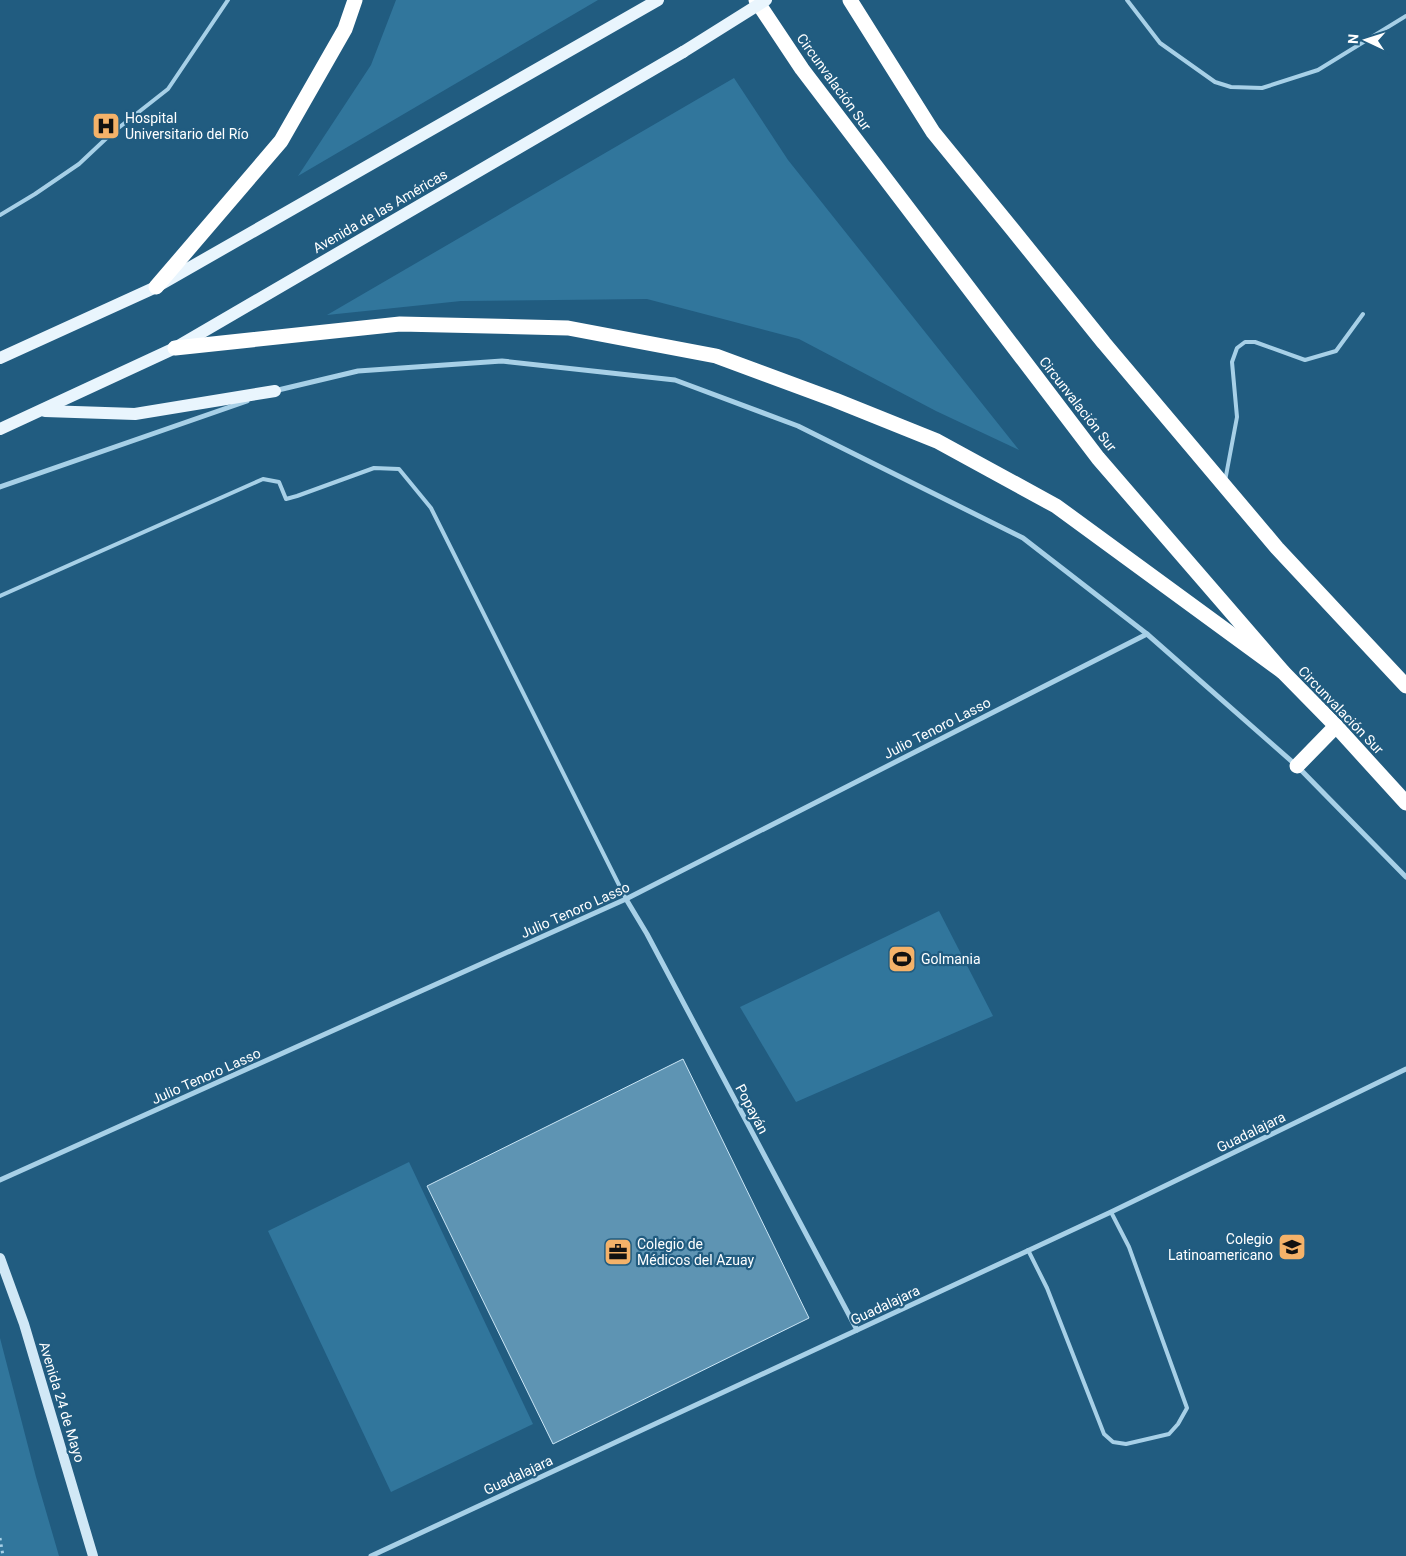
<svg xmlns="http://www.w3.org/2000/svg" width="1406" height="1556" viewBox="0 0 1406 1556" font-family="Roboto,sans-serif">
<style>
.green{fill:#31769c}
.building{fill:#5e94b3;stroke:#cbe6f6}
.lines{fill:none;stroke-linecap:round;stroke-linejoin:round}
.path{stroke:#a7d0e7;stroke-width:3;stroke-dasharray:2.5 4;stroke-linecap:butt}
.lane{stroke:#a7d0e7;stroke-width:4}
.street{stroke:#a7d0e7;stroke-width:5}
.secondary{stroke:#d1e8f6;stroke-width:10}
.primary{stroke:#e9f5fd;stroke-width:12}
.highway{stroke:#fff;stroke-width:15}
.primary-bridge{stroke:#e9f5fd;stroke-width:12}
.labels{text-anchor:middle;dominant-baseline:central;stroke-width:4.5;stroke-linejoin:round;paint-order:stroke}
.street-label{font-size:14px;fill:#fff;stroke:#215c80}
.poi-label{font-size:14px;fill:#fff;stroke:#215c80;text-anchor:start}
</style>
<rect width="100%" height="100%" fill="#215c80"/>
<g class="green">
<polygon points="396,0 598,0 298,176 371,65"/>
<polygon points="734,78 788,160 1019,450 936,411 799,339 647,299 461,301 327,315"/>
<polygon points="939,911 993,1016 796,1102 740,1007"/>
<polygon points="409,1162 533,1424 391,1492 268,1231"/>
<polygon points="0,1338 36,1477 59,1556 0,1556"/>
</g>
<polygon class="building" points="683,1059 809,1318 553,1444 427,1186"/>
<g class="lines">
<polyline class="path" points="0,1538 3,1556"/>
<g class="lane">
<polyline points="1127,0 1160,43 1215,82 1231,87 1262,88 1318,70 1406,16"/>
<polyline points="0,215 35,194 79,164 112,133 168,89 228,0"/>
<polyline points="1225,481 1237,417 1232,362 1237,348 1245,342 1255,342 1305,360 1336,351 1363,314"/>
<polyline points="0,596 263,479 279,482 286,499 297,496 374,468 399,469 431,508 626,899"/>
<polyline points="1028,1250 1047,1288 1104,1434 1113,1442 1126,1444 1169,1434 1178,1424 1187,1408 1129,1247 1111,1212"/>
</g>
<g class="street">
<polyline points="274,391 358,371 502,361 675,380 798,426 1023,538 1147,634 1297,766 1406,877"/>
<polyline points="0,487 247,401"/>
<polyline points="626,899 647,934 857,1330"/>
<polyline points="0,1180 626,899 1147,634"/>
<polyline points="371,1556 1111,1212 1406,1069"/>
</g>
<polyline class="secondary" points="0,1258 24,1324 93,1556"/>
<g class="primary">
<polyline points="0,358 156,287 658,0"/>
<polyline points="45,411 135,414 275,391"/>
<polyline points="0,429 175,348 683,52"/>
</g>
<g class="highway">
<polyline points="756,0 802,69 1098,458 1283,672 1336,726 1406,803"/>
<polyline points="850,0 933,132 1013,230 1104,343 1277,548 1406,686"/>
<polyline points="156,287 281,141 345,29 355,0"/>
<polyline points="175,348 400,324 568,328 716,356 835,400 937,441 1056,506 1283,672"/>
<polyline points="1297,766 1336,726"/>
</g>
<polyline class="primary-bridge" points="683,52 766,0"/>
</g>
<defs>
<symbol id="hospital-square" viewBox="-11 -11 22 22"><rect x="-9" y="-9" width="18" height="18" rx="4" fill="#f4b269" stroke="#215c80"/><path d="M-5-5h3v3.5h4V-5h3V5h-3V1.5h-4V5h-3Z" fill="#111"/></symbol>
<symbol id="stadium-square" viewBox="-11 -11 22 22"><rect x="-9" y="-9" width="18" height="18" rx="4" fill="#f4b269" stroke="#215c80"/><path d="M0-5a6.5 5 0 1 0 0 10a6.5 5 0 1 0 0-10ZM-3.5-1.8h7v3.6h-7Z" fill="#111"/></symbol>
<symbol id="school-square" viewBox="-11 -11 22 22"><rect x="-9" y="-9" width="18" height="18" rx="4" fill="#f4b269" stroke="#215c80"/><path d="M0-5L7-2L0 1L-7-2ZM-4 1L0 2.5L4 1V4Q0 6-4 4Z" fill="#111"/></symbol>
<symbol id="office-square" viewBox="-11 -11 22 22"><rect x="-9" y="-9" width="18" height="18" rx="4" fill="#f4b269" stroke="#215c80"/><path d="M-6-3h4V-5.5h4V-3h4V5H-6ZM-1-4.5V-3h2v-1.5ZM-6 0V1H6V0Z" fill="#111"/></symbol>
</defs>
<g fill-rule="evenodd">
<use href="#hospital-square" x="90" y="110" width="32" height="32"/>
<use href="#stadium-square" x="886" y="943" width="32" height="32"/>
<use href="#school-square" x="1276" y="1231" width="32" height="32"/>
<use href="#office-square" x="602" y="1236" width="32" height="32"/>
</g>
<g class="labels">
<g class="street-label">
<text transform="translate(834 82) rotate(54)">Circunvalación Sur</text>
<text transform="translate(380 211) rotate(-30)">Avenida de las Américas</text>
<text transform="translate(1078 404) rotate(52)">Circunvalación Sur</text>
<text transform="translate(1341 710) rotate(46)">Circunvalación Sur</text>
<text transform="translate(937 728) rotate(-27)">Julio Tenoro Lasso</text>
<text transform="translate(575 910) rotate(-24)">Julio Tenoro Lasso</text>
<text transform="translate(206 1076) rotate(-24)">Julio Tenoro Lasso</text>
<text transform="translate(752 1109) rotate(62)">Popayán</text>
<text transform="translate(1251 1132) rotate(-26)">Guadalajara</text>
<text transform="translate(885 1305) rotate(-25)">Guadalajara</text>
<text transform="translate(62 1402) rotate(73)">Avenida 24 de Mayo</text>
<text transform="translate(518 1475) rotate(-25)">Guadalajara</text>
</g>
<g class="poi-label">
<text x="125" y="118">Hospital<tspan x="125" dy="16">Universitario del Río</tspan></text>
<text x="921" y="959">Golmania</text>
<text x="1273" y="1239" text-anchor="end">Colegio<tspan x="1273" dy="16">Latinoamericano</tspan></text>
<text x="637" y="1244">Colegio de<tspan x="637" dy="16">Médicos del Azuay</tspan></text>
</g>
</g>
<g transform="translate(1366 40) rotate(274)" stroke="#215c80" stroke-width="4" paint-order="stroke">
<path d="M0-4L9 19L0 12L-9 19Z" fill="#ffffff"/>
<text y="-8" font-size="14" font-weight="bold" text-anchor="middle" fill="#ffffff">N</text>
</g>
</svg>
